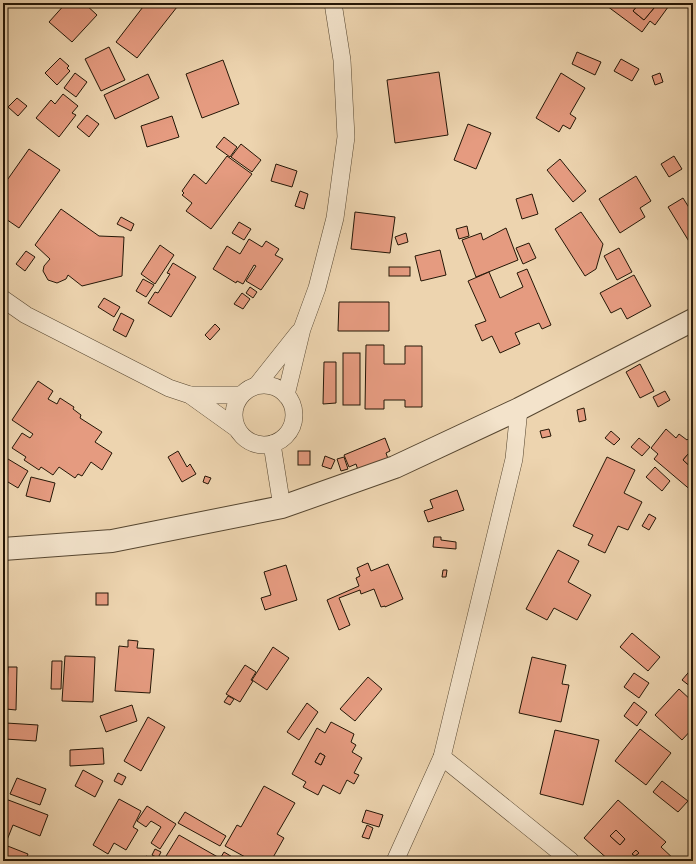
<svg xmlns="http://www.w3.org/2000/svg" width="696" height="864" viewBox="0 0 696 864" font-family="Alegreya,serif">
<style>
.building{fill:#e59b80;stroke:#241606;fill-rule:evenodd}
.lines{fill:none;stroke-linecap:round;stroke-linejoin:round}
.minor-casing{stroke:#564630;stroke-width:18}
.tertiary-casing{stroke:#564630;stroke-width:24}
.minor{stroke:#f3e3cb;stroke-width:17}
.tertiary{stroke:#f3e3cb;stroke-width:22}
</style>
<rect width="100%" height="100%" fill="#edd4af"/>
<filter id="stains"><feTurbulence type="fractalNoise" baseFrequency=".005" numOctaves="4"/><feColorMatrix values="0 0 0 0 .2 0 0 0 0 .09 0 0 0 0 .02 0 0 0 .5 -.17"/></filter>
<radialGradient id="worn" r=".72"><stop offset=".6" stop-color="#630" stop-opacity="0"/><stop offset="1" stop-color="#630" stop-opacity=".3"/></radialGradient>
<g class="building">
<polygon points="66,3 84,3 97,15 72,42 49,22"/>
<polygon points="146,3 172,3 177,7 137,58 116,42"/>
<polygon points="610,3 640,3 633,11 644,20 654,8 648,3 671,3 655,25 650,21 642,32 607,6"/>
<polygon points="640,3 648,3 654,8 644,20 633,11"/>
<polygon points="109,47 125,80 101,91 85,59"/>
<polygon points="577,52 601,62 595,75 572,64"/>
<polygon points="60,58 69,66 67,68 70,71 57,85 45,73"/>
<polygon points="621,59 639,69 632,81 614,71"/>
<polygon points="223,60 239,104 202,118 186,74"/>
<polygon points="439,72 448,135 395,143 387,80"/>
<polygon points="75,73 87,82 76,97 64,88"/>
<polygon points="561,73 585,88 570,114 576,118 570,129 563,125 559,132 536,118"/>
<polygon points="660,73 663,82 655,85 652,76"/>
<polygon points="148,74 159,98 115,119 104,95"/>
<polygon points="63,94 78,106 72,113 76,115 59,137 36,118 51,100 55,104"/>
<polygon points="17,98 27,106 18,116 8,107"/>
<polygon points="87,115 99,124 89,137 77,127"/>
<polygon points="172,116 179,137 147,147 141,126"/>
<polygon points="468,124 491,133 476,169 454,160"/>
<polygon points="224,137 237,147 230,157 216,147"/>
<polygon points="241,144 261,160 252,172 231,157"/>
<polygon points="29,149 60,170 19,228 3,217 3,186"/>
<polygon points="227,156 252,174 211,229 186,211 192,203 182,195 184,193 182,191 194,174 206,184"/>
<polygon points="674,156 682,169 669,177 661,164"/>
<polygon points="560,159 586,191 573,202 547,170"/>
<polygon points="276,164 297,171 292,187 271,181"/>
<polygon points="636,176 651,201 640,208 645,217 620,233 599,199"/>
<polygon points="300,191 308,194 304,209 295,206"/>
<polygon points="532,194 538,214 522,219 516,199"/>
<polygon points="683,198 693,214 693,248 668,207"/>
<polygon points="61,209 99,236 124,237 122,276 82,286 68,275 66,279 57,283 48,280 43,271 44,266 50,259 35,245"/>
<polygon points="355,212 395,217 390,253 351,249"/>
<polygon points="581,212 603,244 596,269 585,276 555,229"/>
<polygon points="121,217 134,224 131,231 117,224"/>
<polygon points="239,222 251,229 244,240 232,233"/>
<polygon points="467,226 469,236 459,239 456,229"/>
<polygon points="506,228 518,260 476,277 462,240 481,233 483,240"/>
<polygon points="406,233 408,242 398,245 395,237"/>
<polygon points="249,239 262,247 266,241 279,249 275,255 283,259 261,290 246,281 256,266 254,265 243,284 237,281 236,283 213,269 227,246 240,254"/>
<polygon points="529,243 536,258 523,264 516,248"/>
<polygon points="160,245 174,255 155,284 141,274"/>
<polygon points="619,248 632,272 617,280 604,256"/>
<polygon points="440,250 446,275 421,281 415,256"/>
<polygon points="26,251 35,257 25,271 16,264"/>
<polygon points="173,263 196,277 171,317 148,303 155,292 158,293 170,274 167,273"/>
<rect x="389" y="267" width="21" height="9"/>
<polygon points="527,269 551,325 542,329 539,323 515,333 520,344 500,353 492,336 482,341 475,325 486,321 468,281 489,272 500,298 523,287 517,273"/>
<polygon points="634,275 651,306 627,319 621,308 611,313 600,293"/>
<polygon points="143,279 154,285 146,297 136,291"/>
<polygon points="250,287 257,292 253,298 246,293"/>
<polygon points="242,293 250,299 243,309 234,304"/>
<polygon points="104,298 120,307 114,317 98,307"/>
<polygon points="339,302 389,302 389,331 338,331"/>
<polygon points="121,313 134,320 126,337 113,330"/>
<polygon points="215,324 220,329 210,340 205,335"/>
<polygon points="366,345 384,345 384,364 405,364 405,346 422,346 422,407 405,407 405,400 384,400 384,409 365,409"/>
<rect x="343" y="353" width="17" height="52"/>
<polygon points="324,362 336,362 336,403 323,404"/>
<polygon points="640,364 654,391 640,398 626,372"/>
<polygon points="38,381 53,391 48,399 57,404 60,398 74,407 73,409 81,415 80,418 102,432 95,442 112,453 102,470 91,462 82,476 78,474 75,478 59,467 53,475 41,467 39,470 24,460 26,457 12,448 22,433 30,438 33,434 12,420"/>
<polygon points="665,391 670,400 658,407 653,397"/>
<polygon points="584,408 586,420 579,422 577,410"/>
<polygon points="549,429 551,436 542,438 540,431"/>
<polygon points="666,429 676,438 679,434 687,440 692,435 693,436 693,459 688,454 683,460 693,469 693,492 654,459 658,454 651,448"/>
<polygon points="611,431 620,439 614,445 605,438"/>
<polygon points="385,438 390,451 386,453 388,459 358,470 356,464 349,467 344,455"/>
<polygon points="639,438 650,447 642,456 631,447"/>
<polygon points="178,451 187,467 190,464 196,474 182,482 168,457"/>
<rect x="298" y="451" width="12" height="14"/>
<polygon points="688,454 693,459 693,469 683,460"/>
<polygon points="3,456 28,471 18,488 3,479"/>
<polygon points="325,456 335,460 331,469 322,466"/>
<polygon points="344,457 348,469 341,471 337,459"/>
<polygon points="607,457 635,470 624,493 642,502 628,530 618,526 605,553 588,545 593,535 573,526"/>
<polygon points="655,467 670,481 662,491 646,477"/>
<polygon points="205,476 211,478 208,484 203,482"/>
<polygon points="31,477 55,483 50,502 26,496"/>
<polygon points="457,490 464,510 428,522 424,511 433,508 430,500"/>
<polygon points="649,514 656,518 649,530 642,526"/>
<polygon points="434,537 441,537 441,540 456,542 456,549 433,547"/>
<polygon points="558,550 579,561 568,582 591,595 577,620 554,608 547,620 526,609"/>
<polygon points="368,563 371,571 388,564 403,599 385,607 385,606 381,607 374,589 361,594 360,590 339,598 350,625 339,630 327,600 359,586 356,578 360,576 357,568"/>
<polygon points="286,565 297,600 265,610 261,598 271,595 264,572"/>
<polygon points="443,570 447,570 446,577 442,577"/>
<rect x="96" y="593" width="12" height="12"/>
<polygon points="632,633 660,657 648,671 620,647"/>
<polygon points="128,640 138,641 137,648 154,649 150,693 115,691 119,646 128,647"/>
<polygon points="273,647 289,658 267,690 252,680"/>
<polygon points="65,656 95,657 93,702 62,701"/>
<polygon points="532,657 566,665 562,684 569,685 561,722 519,713"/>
<polygon points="52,661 62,661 61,689 51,689"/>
<polygon points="245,665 256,672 251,680 253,681 240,702 226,694"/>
<polygon points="8,667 17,667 16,710 6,709"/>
<polygon points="693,667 693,685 691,687 682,680"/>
<polygon points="634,673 649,683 639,698 624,687"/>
<polygon points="368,677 382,689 355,721 340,709"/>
<polygon points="679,689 692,701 690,704 693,707 693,728 682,740 655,715"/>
<polygon points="228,696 234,699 230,705 224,702"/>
<polygon points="634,702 647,712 637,726 624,716"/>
<polygon points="307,703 318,712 299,740 287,732"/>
<polygon points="132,705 137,721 106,732 100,716"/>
<polygon points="148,717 165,727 141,771 124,761"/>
<path d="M331,722L354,734L351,742L356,745L352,752L362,758L354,773L359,775L354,784L347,780L340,794L323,785L318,795L303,787L306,782L292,774L317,728L325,733ZM320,753L325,756L321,765L315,762Z"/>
<polygon points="6,723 38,725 36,741 5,739"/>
<polygon points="640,729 671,753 646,785 615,761"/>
<polygon points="555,730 599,740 583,805 540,794"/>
<polygon points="693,741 693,749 689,745"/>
<polygon points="103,748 104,764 70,766 70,750"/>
<polygon points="320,753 325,756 321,765 315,762"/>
<polygon points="83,770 103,781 95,797 75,786"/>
<polygon points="118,773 126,777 122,785 114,781"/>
<polygon points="17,778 46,789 40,805 10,794"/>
<polygon points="662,781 688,801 678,812 653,792"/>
<polygon points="264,786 295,803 277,834 284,838 271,861 245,861 247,858 225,846 237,825 241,827"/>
<polygon points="3,798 48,815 40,836 13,825 5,845 28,854 25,861 3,861"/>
<polygon points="119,799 141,811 133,827 138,830 126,850 114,843 108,854 93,845"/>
<path d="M618,800L666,842L661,847L676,861H610L584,838ZM616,830L625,839L620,845L610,836ZM636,850L639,853L635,856L632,854Z"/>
<polygon points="147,806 176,824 160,849 151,843 161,827 151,821 146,827 137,821"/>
<polygon points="366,810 383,815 379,827 362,822"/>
<polygon points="185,812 226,836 220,846 178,823"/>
<polygon points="367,825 373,828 369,839 362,837"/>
<polygon points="616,830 625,839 620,845 610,836"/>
<polygon points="179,835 223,860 222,861 163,861"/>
<polygon points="155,849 161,852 158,858 152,855"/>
<polygon points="636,850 639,853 635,856 632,854"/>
<polygon points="224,852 234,858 232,861 228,861 221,857"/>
<polygon points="146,856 156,861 144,861"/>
</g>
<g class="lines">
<defs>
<g id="minor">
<polyline points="3,299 26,315 169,388 190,395 236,428"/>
<circle cx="264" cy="415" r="30"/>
<polyline points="257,385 299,332"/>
<polyline points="190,395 241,395"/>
<polyline points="286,395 302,329 317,288 335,218 346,137 342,60 333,3"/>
<polyline points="272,444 282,507"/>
<polyline points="442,757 571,861"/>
<polyline points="395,861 442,757 514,459 519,409"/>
</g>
<polyline id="tertiary" points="3,549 112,541 282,507 395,467 519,409 693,320"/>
</defs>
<use href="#minor" class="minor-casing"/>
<use href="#tertiary" class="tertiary-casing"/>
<use href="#minor" class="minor"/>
<use href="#tertiary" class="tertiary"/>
</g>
<rect width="696" height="864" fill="none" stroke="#edd4af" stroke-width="16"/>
<rect x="4" y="4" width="688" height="856" fill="none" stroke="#241606" stroke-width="2"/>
<rect x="8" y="8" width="680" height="848" fill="none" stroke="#241606"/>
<rect width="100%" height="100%" filter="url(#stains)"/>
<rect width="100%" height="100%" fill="url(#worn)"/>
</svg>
